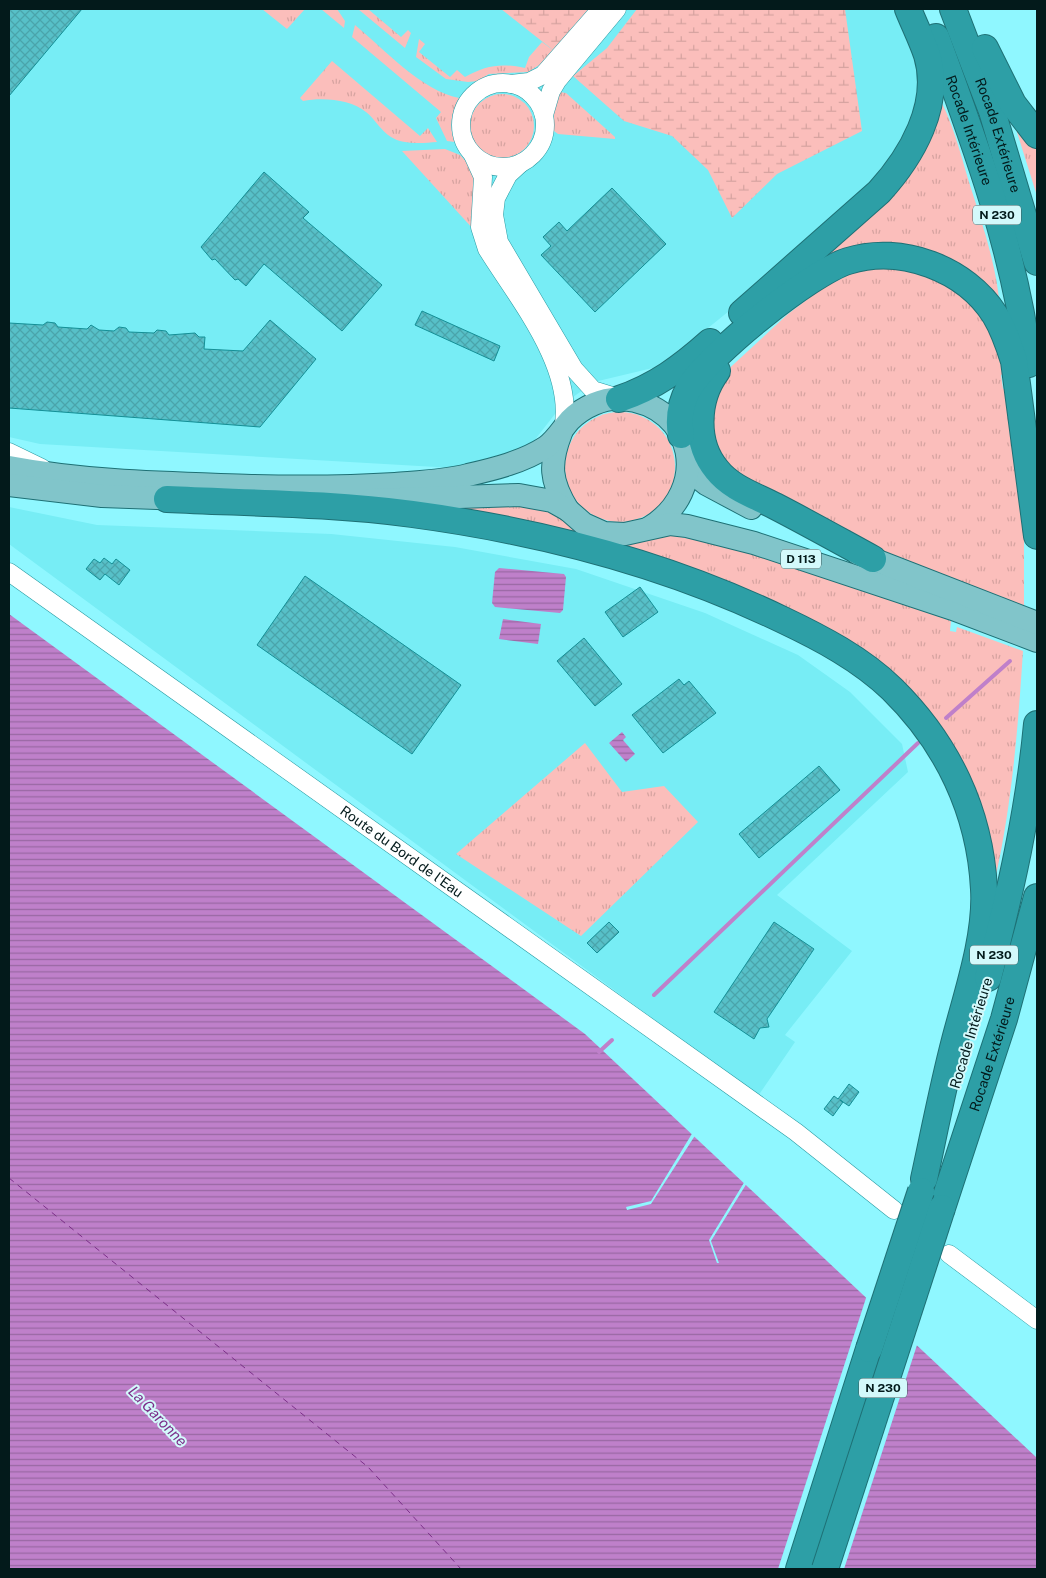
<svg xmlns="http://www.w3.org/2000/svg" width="1046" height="1578" viewBox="0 0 1046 1578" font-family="'Public Sans',sans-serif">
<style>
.built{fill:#77edf5}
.grass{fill:url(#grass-tufts)}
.wetland{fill:url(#wetland-marsh)}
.water{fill:url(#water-rules)}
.pier{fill:#8ff7ff}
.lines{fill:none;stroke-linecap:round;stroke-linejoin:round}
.stream{stroke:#bf80ca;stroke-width:4}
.ferry{stroke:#7c2f89;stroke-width:1;stroke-dasharray:6 5;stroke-linecap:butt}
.building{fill:url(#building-cross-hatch);stroke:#148f96}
.minor-casing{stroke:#2a9ba3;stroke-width:19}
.major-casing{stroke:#1e7075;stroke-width:24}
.highway-casing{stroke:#1e7075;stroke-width:28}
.minor{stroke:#fff;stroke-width:18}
.major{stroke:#81c5ca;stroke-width:22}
.highway{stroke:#2d9fa6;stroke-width:26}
.highway-bridge-casing{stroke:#1e7075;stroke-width:28;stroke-linecap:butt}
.highway-bridge{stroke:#2d9fa6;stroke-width:26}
.labels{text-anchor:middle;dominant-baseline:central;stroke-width:4;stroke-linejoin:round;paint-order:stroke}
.shield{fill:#d3f9fb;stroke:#415d5e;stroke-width:1}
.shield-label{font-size:12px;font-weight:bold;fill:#031a1b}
.street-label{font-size:14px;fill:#031a1b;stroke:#d3f9fb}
.water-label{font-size:15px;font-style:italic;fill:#7c2f89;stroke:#d3f9fb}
</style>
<defs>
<pattern id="grass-tufts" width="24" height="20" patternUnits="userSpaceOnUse" patternTransform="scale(1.25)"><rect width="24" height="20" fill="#fbbebb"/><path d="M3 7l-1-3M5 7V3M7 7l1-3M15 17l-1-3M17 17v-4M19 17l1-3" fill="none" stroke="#d6a3a0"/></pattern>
<pattern id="wetland-marsh" width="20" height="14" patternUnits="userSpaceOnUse" patternTransform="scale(1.25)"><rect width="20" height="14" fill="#fbbebb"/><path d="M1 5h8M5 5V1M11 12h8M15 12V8" fill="none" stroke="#d6a3a0"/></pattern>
<pattern id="water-rules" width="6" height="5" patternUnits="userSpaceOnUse" patternTransform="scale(1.25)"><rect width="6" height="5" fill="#bf80ca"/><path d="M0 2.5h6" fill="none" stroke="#9968a3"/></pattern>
<pattern id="building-cross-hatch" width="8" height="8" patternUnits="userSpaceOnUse" patternTransform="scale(1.25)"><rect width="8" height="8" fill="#57c0c8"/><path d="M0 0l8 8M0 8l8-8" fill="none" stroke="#4aa4ab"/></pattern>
</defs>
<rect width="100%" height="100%" fill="#8ff7ff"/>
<g class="built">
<polygon points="9,9 900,9 923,61 922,113 883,171 760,286 661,366 594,382 562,405 530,446 454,468 40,444 9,437"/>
<polygon points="9,507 97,525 331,534 455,547 576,569 705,613 798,655 850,692 902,744 908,772 777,895 852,951 785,1035 795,1042 758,1096 9,544"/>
</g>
<g class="grass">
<polygon points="262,9 305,9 287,29"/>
<polygon points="321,9 337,9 345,21 344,28"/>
<polygon points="358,9 368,9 401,37 408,30 411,33 405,48"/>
<path d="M355,25C384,49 422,91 459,98C452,111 448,128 455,142L447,141L436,118L441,112L352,37Z"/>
<path d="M419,39L425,44L419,52L450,77L457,70L465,77C486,65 501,63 525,68L529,57L542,42L553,50L541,64L528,72L489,74L478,81L468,82L446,79L416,57Z"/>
<path d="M332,61L420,136L428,128L437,142C423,143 403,145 391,137C381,131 375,119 366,112C351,99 322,97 303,101L300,98Z"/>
<polygon points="560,92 566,93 615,137 615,139 558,134 554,131 553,96"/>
<path d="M936,92C952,119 960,152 969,182C982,223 997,266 1000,309L953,265L810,267L843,235Z"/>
<circle cx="502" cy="126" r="32"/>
<polygon points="1011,113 1037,145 1037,196"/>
<polygon points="445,149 460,155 476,172 474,230 402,151"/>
<polygon points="901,267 950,283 990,325 1007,373 1001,375 1003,389 1010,387 1024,513 1024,606 874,548 724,472 707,401 722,375 788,314 821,289 858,270"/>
<circle cx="620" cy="467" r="55"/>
<path d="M507,502L755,552L951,621L950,631L956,632L957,627L1023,651C1018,728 1012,804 995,880L974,798L834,639L428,510Z"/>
<polygon points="585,743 622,792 664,786 698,822 581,936 456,854"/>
</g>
<g class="wetland">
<polygon points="501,9 589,9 553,50"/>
<polygon points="637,9 845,9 862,131 777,174 732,218 708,170 672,136 624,121 573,76 607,48"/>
</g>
<g class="water">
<polygon points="499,568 564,574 566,577 563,610 560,613 495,607 492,603 495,572"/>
<polygon points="9,614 585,1034 1037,1458 1037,1569 9,1569"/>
<polygon points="503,619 541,624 538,644 499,639"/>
<polygon points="622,732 626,737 623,740 635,754 626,762 609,743"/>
</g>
<g class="pier">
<polygon points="693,1132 696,1134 651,1204 627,1210 626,1207 651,1201"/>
<polygon points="745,1181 747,1183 711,1241 719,1263 717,1263 709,1240"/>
<polygon points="867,1295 918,1342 844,1569 778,1569"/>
</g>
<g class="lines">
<g class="stream">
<polyline points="946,718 1010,661"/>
<polyline points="654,995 918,743"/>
<polyline points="599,1052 612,1040"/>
</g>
<polyline class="ferry" points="9,1178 368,1467 461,1569"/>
</g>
<g class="building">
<polygon points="9,9 82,9 9,96"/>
<polygon points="264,172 309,212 303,218 382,285 342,331 264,264 246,286 238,279 235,280 215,259 212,260 201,247"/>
<polygon points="612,188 666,244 595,312 541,255 551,246 543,237 559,222 567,231"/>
<polygon points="422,311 500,346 494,361 415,325"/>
<polygon points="270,320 316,359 260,427 9,408 9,323 43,325 47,322 55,323 58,327 87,329 91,325 99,330 114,331 119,327 126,328 129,332 154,333 157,330 166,331 169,335 195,333 199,337 205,337 204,349 243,351"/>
<polygon points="104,558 112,564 116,559 130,570 119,585 105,574 100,580 86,569 94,559 100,563"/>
<polygon points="305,576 461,685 412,754 257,645"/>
<polygon points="640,587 658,612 623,637 605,612"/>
<polygon points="584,638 622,684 595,706 557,661"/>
<polygon points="679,679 684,685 689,681 716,713 663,753 632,715"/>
<polygon points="819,766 840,790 759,858 739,834"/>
<polygon points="609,922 619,932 597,953 587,943"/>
<polygon points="774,922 814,949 767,1019 769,1027 760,1028 754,1039 714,1012"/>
<polygon points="849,1084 859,1092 849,1106 840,1100 843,1102 833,1116 824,1109 834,1096 838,1099"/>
</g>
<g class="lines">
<defs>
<g id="minor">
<circle cx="503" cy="125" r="42"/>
<polyline points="511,84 529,82 543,75 601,9"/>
<polyline points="544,115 551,91 557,81 617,9"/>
<path d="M473,155L483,177L480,227L487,249C518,299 576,368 563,430"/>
<polyline points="521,163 508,175 496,198 494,215 499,242 574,369 593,390 619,398"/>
<polyline points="9,452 42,468"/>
<path id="s1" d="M9,572L796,1132L894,1210"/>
<polyline points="949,1254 1037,1320"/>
</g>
<g id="major">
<path d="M561,433C549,464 550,481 568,510"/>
<polyline points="688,459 696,476 706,484 751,508"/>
<path d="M9,467C88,482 170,483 251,486C299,487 347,487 395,484C419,482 445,481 468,475C494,469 523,462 546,447C556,440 562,429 570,420C583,407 604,397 622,399C696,405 711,490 649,528"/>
<polyline points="9,485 102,496 184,499"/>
<polyline points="371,500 519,495 552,501 568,510 584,524 604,533 625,534 670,524 687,526 754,543 953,609 1037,641"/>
<polyline points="857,553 1037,623"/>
</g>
<g id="highway">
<path id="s2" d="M953,9L992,111L1037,262"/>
<path id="s3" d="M936,37C975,143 1015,251 1029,364"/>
<polyline points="985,48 1013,104 1037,135"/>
<path d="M742,313L879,192C911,157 942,105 927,55C922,40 914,24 908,9"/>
<path d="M717,371C696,399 694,443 717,470C731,488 756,496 775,506C808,523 840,541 873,559"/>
<path d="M619,399C655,387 682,367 710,342"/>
<path d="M681,435C678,418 680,404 689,388C709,354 810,273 848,261C901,244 966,269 995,315C1004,330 1009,345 1014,361L1037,536"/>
<path d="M167,499C249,503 331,503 412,514C539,531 667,564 783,620C821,638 861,659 892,689C947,743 980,811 984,889C987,936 967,994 955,1040C943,1086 934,1133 924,1179"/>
<path d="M988,978C1010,894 1029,811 1037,724"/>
<path id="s4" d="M942,1208L1004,1019L1037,897"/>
<polyline points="799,1569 869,1349"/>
</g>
</defs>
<use href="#minor" class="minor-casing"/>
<use href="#major" class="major-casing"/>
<use href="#highway" class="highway-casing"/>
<use href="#minor" class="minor"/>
<use href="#major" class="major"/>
<use href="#highway" class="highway"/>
<defs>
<g id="highway-bridge">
<polyline points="869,1349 921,1191"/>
<polyline points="825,1569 942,1208"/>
</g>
</defs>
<use href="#highway-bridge" class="highway-bridge-casing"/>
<use href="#highway-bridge" class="highway-bridge"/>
</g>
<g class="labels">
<g class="shield">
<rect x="973" y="205.5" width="48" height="19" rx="4"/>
<rect x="781" y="549.5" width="40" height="19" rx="4"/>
<rect x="970" y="945.5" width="48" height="19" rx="4"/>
<rect x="859" y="1378.5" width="48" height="19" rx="4"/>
</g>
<g class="shield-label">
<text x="997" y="215">N 230</text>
<text x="801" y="559">D 113</text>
<text x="994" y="955">N 230</text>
<text x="883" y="1388">N 230</text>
</g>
<g class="street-label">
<text stroke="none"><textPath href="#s3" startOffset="99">Rocade Intérieure</textPath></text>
<text stroke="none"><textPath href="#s2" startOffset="134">Rocade Extérieure</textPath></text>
<text stroke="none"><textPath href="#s1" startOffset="482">Route du Bord de l'Eau</textPath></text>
<text transform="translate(971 1033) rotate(-73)">Rocade Intérieure</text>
<text stroke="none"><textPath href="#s4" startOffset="162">Rocade Extérieure</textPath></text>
</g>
<g class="water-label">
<text transform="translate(158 1416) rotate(46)">La Garonne</text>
</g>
</g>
<rect width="1046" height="1578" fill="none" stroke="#031a1b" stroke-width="20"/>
</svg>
